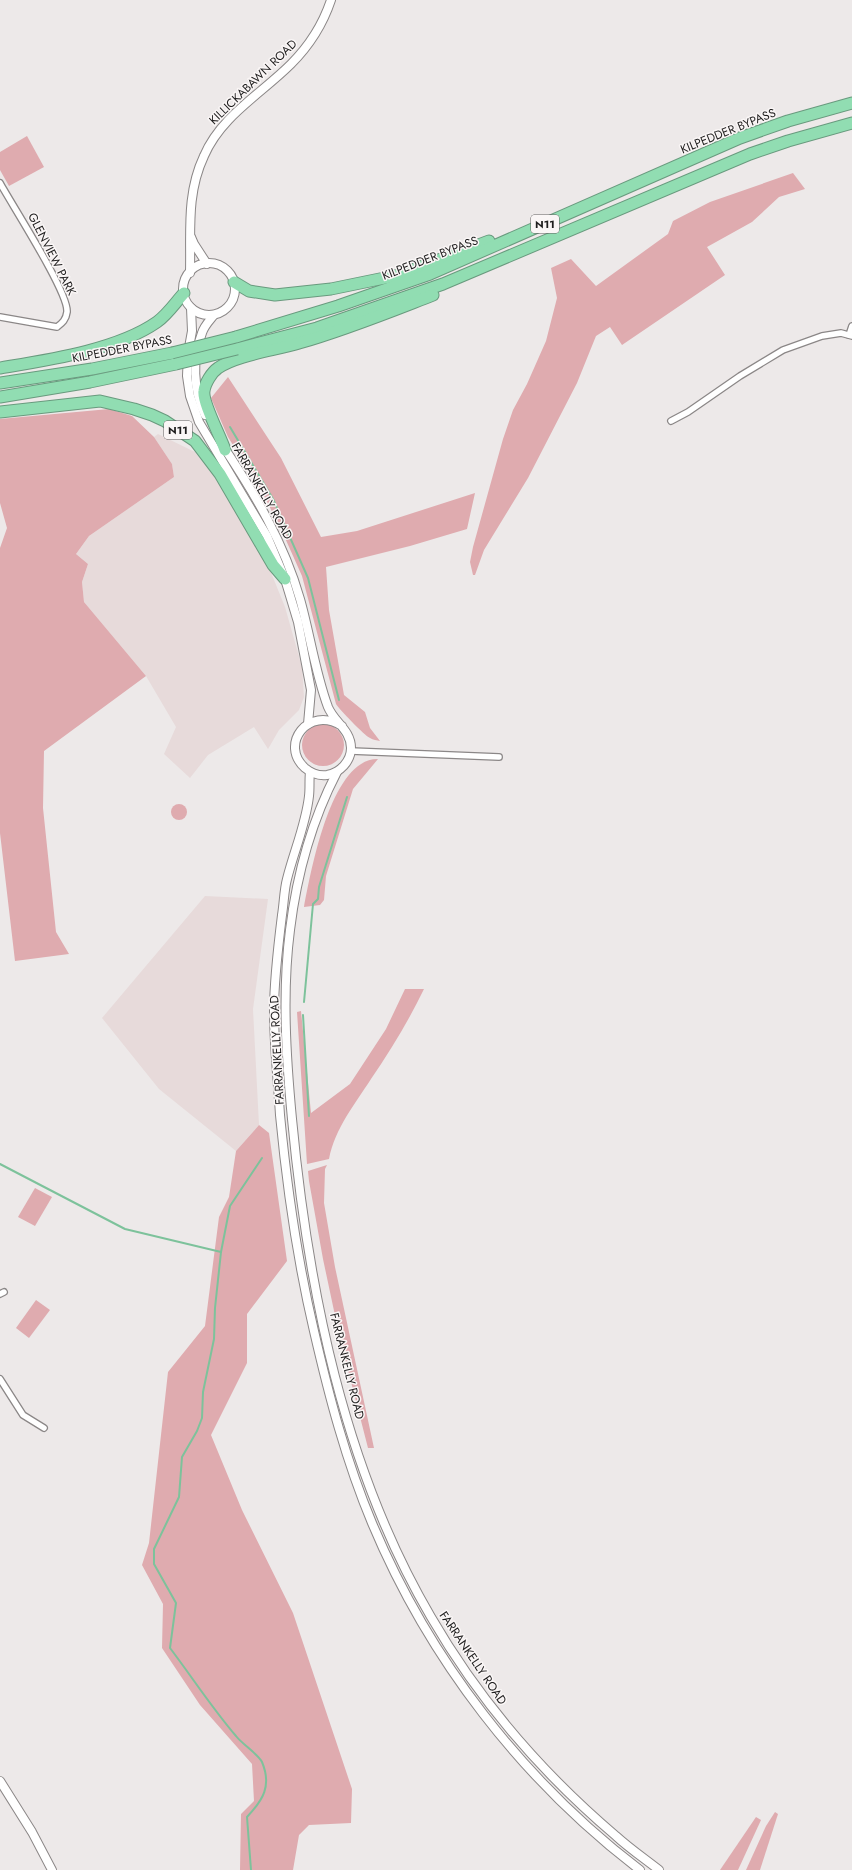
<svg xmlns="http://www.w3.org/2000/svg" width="852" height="1870" viewBox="0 0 852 1870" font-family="Jost,sans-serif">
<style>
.built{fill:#e7dada}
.green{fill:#dfabaf}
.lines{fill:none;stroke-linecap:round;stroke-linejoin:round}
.stream{stroke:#7dc29b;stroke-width:2}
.street-casing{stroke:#8b8787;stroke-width:8}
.secondary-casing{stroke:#8b8787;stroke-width:10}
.highway-casing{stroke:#699a7e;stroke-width:13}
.street{stroke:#fff;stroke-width:5.5}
.secondary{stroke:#fff;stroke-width:8}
.highway{stroke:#91ddb2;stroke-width:11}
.highway-bridge-casing{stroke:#699a7e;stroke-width:13;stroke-linecap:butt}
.highway-bridge{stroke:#91ddb2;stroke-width:11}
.labels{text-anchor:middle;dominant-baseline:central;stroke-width:3;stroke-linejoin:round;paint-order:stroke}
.shield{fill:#faf6f6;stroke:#615f5f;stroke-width:1}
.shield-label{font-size:11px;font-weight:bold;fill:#1f1e1e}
.street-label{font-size:12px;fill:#1f1e1e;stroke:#faf6f6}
</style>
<rect width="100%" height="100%" fill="#ede9e9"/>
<g class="built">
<polygon points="158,434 195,452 223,488 270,570 285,607 302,667 304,697 299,710 279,730 268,749 254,727 208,755 190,778 164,754 176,727 146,676 84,602 82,582 88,564 76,554 89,536 174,477 172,464 154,437"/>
<polygon points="205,896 268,899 253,1009 259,1125 236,1151 159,1089 102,1018"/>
</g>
<g class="green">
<polygon points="27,136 44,167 9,186 0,170 0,152"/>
<polygon points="793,173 805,189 779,197 752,222 707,247 725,275 622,345 610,327 596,336 577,383 528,478 484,550 475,575 473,575 470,562 473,547 503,439 513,410 527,384 546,341 557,298 551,268 571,259 596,286 668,234 673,221 710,202"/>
<path d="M228,377L281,458L321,537L357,531L475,493L467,529L410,546L326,567L329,610L344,695L365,712L370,728L380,741C377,740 373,740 370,738C365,736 338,708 336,704L302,576L281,529L263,494L228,437L211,398Z"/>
<polygon points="109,409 132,416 154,437 172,464 174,477 89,536 76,554 88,564 82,582 84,602 146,676 44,751 43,808 56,932 69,954 15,961 0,833 0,548 7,528 0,503 0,419"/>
<circle cx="323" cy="745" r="21"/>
<path d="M378,759L353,789L326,876L324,900L320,905L304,907C311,871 331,758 378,759Z"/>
<circle cx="179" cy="812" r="8"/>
<path d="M405,989H424C409,1020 391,1050 371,1079C355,1104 335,1128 329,1159L307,1164L297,1012L301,1011L311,1113L350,1084L386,1029Z"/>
<polygon points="259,1125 269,1133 287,1261 247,1314 247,1363 211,1435 242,1510 293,1613 352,1789 351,1823 309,1825 299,1835 293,1870 240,1870 241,1814 254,1801 252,1764 200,1705 162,1648 163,1604 142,1565 149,1543 168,1372 205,1326 219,1217 229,1197 236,1151"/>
<polygon points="327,1165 325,1169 324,1203 335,1267 374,1448 368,1448 340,1339 323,1259 309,1181 308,1171"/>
<polygon points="35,1188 52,1197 35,1226 18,1217"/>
<polygon points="36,1300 50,1310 29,1338 16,1328"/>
<polygon points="775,1812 778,1814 760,1870 746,1870 766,1826"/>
<polygon points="756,1817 761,1820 738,1870 720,1870"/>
</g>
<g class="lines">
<g class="stream">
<polyline points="230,427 273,499 308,578 339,700"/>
<polyline points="304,1002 313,904 318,899 319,887 347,797"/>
<polyline points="303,1015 309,1116"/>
<polyline points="0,1164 125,1229 221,1252"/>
<path d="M251,1870L247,1817C263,1800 272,1786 262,1762C259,1755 242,1744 236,1736C212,1708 192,1677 170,1648L176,1603L154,1564V1549L179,1497L182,1457L197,1431L202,1418L203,1392L214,1339L215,1308L221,1252L230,1206L262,1158"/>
</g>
<defs>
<g id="street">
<path d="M0,183C12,205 69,293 67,312C66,320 62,323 57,327L0,317"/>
<polyline points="849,335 852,326"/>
<polyline points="671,421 688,412 740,376 783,350 822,336 841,333 852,336"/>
<polyline points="351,751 499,757"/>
<polyline points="0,1294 4,1292"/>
<polyline points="0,1379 23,1415 44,1428"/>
</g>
<g id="secondary">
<polyline points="191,237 194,244 207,264"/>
<circle cx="209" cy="289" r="26"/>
<path d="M190,273C191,232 186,194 204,156C221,116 261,94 291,64C309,46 323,24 331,0"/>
<polyline points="191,308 192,331 188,353 187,376 190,396 199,422 267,536 285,579 298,622 311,690 308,724"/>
<path d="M205,415C193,389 192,359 202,333C204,326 210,320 214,315"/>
<path d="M223,446C255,494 284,543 300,599C310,634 315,672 328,707C334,722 351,730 351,748C351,761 340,773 327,775C319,776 311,773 305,768C279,745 308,705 342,726"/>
<path d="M310,772C309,780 310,788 309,796C306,824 294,851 287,879C284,890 284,903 282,915C278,947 274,979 274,1011C274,1046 278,1081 280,1115C287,1188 297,1259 314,1331C329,1396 346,1461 372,1523C429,1659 522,1780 640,1870"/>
<path d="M337,772C311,822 297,873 290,930C282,992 286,1056 292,1119C308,1289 344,1469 431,1617C479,1700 543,1774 616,1836C629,1848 645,1859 659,1870"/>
<polyline points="0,1781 32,1832 52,1870"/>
</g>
<g id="highway">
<polyline points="234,282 249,291 275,295 331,289 399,275 489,241"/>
<polyline points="236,337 338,306 430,274 740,138 788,121 852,103"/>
<polyline points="237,349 317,328 443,284 750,154 788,141 852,123"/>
<path d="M0,368C48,360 117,350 157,322C168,314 175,303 184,293"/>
<polyline points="0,383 92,369 172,353"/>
<polyline points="0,397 90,382 176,364"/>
<polyline points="0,412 100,401 134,409 152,415 165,421 195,441 220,474 273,565 285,579"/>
<path d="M225,450C221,437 202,402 204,391C205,383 212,372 218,368C236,355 277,350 299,343C345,330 389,312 433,295"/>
</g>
</defs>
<use href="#street" class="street-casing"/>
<use href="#secondary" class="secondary-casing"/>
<use href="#highway" class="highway-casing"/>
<use href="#street" class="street"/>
<use href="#secondary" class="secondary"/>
<use href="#highway" class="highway"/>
<defs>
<g id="highway-bridge">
<polyline points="172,353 236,337"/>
<polyline points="176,364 237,349"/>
</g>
</defs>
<use href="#highway-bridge" class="highway-bridge-casing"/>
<use href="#highway-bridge" class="highway-bridge"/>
</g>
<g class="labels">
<g class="shield">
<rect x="531" y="215" width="28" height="18" rx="3"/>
<rect x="164" y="421" width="28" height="18" rx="3"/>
</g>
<g class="shield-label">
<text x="545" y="224">N11</text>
<text x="178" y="430">N11</text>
</g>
<g class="street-label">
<text transform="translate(253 82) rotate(-44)">KILLICKABAWN ROAD</text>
<text transform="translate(728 131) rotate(-22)">KILPEDDER BYPASS</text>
<text transform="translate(52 254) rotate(63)">GLENVIEW PARK</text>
<text transform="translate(430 258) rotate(-21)">KILPEDDER BYPASS</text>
<text transform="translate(122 349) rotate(-11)">KILPEDDER BYPASS</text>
<text transform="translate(262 491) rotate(60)">FARRANKELLY ROAD</text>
<text transform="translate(277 1050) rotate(-93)">FARRANKELLY ROAD</text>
<text transform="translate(347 1366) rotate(76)">FARRANKELLY ROAD</text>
<text transform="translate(473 1658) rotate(56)">FARRANKELLY ROAD</text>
</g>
</g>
</svg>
